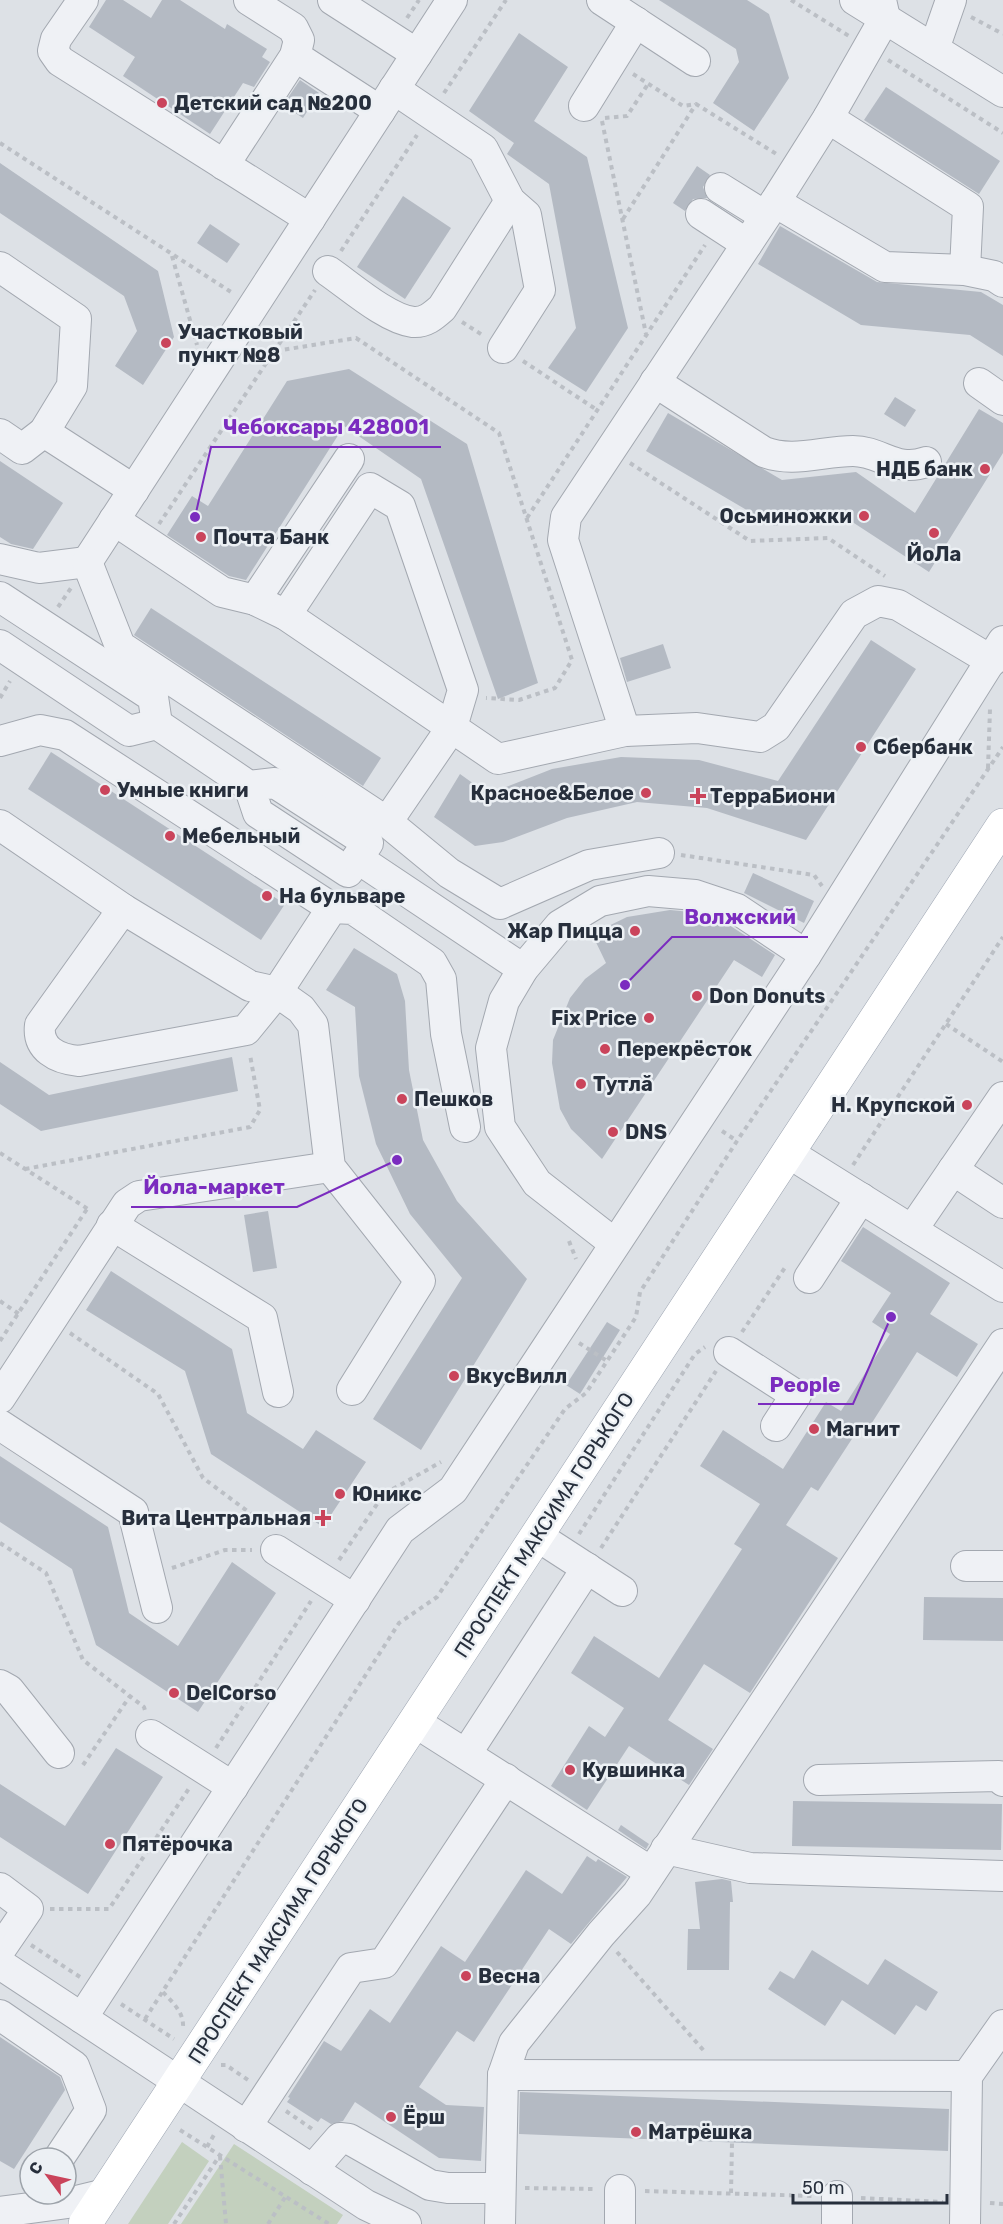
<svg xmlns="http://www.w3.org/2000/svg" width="1003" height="2224" viewBox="0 0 1003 2224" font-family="Rubik,sans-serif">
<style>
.green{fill:#c3d0be}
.building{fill:#b4bac3}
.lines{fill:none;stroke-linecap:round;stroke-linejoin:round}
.minor-casing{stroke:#a3a8b0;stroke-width:32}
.major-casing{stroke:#9da5b2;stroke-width:34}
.path{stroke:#bbbfc5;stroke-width:4;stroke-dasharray:4.5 4.5;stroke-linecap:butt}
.minor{stroke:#eff1f5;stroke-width:30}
.major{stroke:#fff;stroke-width:33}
.poi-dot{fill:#ca445b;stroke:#ecf0f4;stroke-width:2}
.labels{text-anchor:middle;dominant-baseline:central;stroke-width:5;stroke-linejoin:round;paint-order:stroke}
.poi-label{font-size:20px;font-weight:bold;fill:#272f3c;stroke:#ecf0f4;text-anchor:start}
.street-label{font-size:20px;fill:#272f3c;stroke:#ecf0f4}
.leader{fill:none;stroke:#7b2cbf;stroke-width:2}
.callout-dot{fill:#7b2cbf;stroke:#ecf0f4;stroke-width:2}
.callout-label{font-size:21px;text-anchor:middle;font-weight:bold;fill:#7b2cbf;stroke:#ecf0f4;stroke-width:5;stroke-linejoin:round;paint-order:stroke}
</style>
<rect width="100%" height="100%" fill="#dde1e6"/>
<g class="green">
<polygon points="182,2142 209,2161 168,2224 128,2224"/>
<polygon points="234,2144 343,2215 337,2224 181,2224"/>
</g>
<g class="building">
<polygon points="106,0 123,0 151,18 162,0 180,0 225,29 227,24 267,49 262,57 270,62 254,87 243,83 210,134 123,76 135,57 89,27"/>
<polygon points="659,0 747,0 769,14 789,78 754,131 713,103 739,62 736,49"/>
<polygon points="519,33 568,67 534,121 587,157 628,328 586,392 548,368 576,328 549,184 507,154 514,143 469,111"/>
<polygon points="300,80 319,93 303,118 283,105"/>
<polygon points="886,87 1000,161 979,194 864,120"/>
<polygon points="0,163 158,271 174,337 143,385 115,366 137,331 124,296 0,213"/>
<polygon points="697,166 710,175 703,187 707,198 693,199 685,211 673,203"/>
<polygon points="403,196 451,228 405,299 357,267"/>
<polygon points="210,224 240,244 227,263 197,243"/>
<polygon points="780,226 877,282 981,292 1003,305 1003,356 970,335 861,325 758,264"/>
<polygon points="349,369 467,444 538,683 498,699 421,479 344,426 246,580 229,576 167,535 192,496 208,506 287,381"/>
<polygon points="895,397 916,410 905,427 884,414"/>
<polygon points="979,409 1003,423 1003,453 929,572 837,512 774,526 646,451 668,413 782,480 856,472 915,513"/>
<polygon points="0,461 63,503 33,549 11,544 0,537"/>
<polygon points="151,608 381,758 363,786 134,635"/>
<polygon points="871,640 916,669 806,840 707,808 637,802 567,818 503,842 475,846 434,817 460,774 488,794 552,769 621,757 699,760 778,781"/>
<polygon points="663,644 671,668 627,682 620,658"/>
<polygon points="51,752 285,904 261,940 28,789"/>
<polygon points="753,873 814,901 804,923 744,893"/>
<polygon points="670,910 691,912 729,925 775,955 762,977 734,960 602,1159 571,1129 560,1109 552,1063 553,1040 570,998 585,979 606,963 592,934 627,917"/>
<polygon points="354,948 397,974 405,1001 409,1070 423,1140 457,1201 527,1279 421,1450 373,1419 462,1278 410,1214 376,1144 359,1076 355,1007 326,990"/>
<polygon points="232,1057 238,1091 41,1131 0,1104 0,1062 49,1095"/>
<polygon points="268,1211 277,1268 253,1272 244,1215"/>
<polygon points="863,1227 950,1283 930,1314 978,1344 957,1377 917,1352 868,1429 861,1425 818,1491 811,1487 786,1525 838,1558 750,1693 704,1664 668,1720 713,1749 689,1785 629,1746 587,1810 551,1786 589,1726 605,1737 624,1708 571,1673 594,1636 659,1678 742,1549 734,1544 760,1504 700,1466 723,1430 783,1469 826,1402 841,1411 890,1334 872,1322 891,1293 841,1261"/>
<polygon points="111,1271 232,1349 247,1413 303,1449 316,1430 366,1462 323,1527 211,1454 185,1371 86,1310"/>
<polygon points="607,1322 620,1330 580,1394 566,1385"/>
<polygon points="0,1456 108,1527 129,1613 178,1646 232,1562 276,1593 198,1712 96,1645 72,1569 0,1522"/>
<polygon points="924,1597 1003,1598 1003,1641 923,1640"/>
<polygon points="116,1748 163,1777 88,1894 0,1837 0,1784 65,1826"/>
<polygon points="793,1801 1002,1804 1001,1850 792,1846"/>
<polygon points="621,1825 649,1844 646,1849 618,1830"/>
<polygon points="587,1856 596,1862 598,1859 627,1877 571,1944 549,1929 474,2042 457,2031 419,2087 446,2105 484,2107 481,2161 439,2158 355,2102 343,2121 331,2124 321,2118 318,2122 287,2102 290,2098 288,2097 324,2041 341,2051 370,2009 390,2023 441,1946 465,1962 526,1870 562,1894"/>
<polygon points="722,1879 731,1881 733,1902 730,1902 729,1970 687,1970 688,1929 700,1929 695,1882"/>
<polygon points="812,1950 868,1985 885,1959 938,1992 926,2011 916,2005 895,2035 842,2000 825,2026 768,1989 780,1971 794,1979"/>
<polygon points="0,2037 60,2077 65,2090 14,2169 0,2161"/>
<polygon points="520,2092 949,2109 948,2151 519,2134"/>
</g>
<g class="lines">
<defs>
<g id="minor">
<polyline points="83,0 56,39 53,51 60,61 310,219"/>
<polyline points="333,0 417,54"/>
<polyline points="602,0 695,61"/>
<polyline points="855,0 1003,92"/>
<polyline points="934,49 951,0"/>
<polyline points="295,56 380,111"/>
<polyline points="394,89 483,149 510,201 526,215 540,290 503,348"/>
<polyline points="584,106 636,22"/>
<polyline points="828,118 968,207 965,270"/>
<polyline points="224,165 295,56 299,40 293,28 249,0"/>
<polyline points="720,188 765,216"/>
<polyline points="775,202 885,267 965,270 994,276 1003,282"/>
<polyline points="701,214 747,244"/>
<polyline points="0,267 76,319 72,386 44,432 22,449 0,434"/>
<path d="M328,271C350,286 387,319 413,322C425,323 433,316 442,308L510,201"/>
<path d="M655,382L764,452C792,463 823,451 853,451C881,451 896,473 926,462"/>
<polyline points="979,383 1003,400"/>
<polyline points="44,432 134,490"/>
<polyline points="114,520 222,592 255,600 286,615 498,759 625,731 697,728 760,737 776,727 854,614 878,601 898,605 992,661"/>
<polyline points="0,559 39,568 87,562"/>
<polyline points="87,562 452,0"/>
<polyline points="87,562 120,646 387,822"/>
<polyline points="0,597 153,697 157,724"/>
<polyline points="255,600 349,459"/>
<polyline points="286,615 370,488 400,506 463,690 452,727 387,822 449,873 500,904 589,865 659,853"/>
<polyline points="0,645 129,731 157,724 249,786 258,813 348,872 368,843 275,783 249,786"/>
<polyline points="625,731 563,540 566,517 775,202 828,118 885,18 881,0"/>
<polyline points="0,741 40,730 65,735 332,908"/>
<polyline points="0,825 123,909 250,986 277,992 301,1009 313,1025 330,1167 420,1281 352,1390"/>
<polyline points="357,858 523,969"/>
<path d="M123,909L40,1025C37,1049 57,1059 79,1061L246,1030L277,992L332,908L353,909L432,963L441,979L446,1034L465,1127"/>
<polyline points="803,1162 1003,1287"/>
<polyline points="953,1170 1003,1203"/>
<polyline points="112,1225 262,1318 278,1392"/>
<polyline points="912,1230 1003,1097"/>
<polyline points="614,1243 537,1183 500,1127 491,1048 504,1001 523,969 560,925 600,901 648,891 695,895 737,909 806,955"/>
<polyline points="809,1278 861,1198"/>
<polyline points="729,1352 796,1395 776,1426"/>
<polyline points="0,1398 127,1204 139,1196 330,1167"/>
<polyline points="0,1425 133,1512 157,1608"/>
<polyline points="551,1545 622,1591"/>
<polyline points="276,1550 355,1600"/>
<polyline points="966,1566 1003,1566"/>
<polyline points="0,1685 9,1690 59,1753"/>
<polyline points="429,1731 651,1872"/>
<polyline points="151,1735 233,1787"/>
<polyline points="466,1754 587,1568"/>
<polyline points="819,1780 999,1776 1003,1781"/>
<polyline points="666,1849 750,1868 1003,1876"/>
<polyline points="0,1888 28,1909 0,1950"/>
<polyline points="0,1964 179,2082"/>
<polyline points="0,2015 74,2066 91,2110 59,2158"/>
<polyline points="82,2018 400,1530 453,1490 806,955 1003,641"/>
<polyline points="503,2075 967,2076"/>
<polyline points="193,2091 366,2205 406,2224"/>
<polyline points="246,2127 351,1968 384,1963 506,1779"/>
<polyline points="312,2170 340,2138 349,2139 430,2185 448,2188 500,2188"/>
<polyline points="837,2196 837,2224"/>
<polyline points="0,2212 68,2203 105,2194"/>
<polyline points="500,2224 503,2075 514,2043 601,1934 637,1894 1003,1344"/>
<polyline points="620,2224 620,2190"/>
<polyline points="965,2224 967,2076 1003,2025"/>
</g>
<polyline id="major" points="85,2224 1003,825"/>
</defs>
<use href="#minor" class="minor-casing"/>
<use href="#major" class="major-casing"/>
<g class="path">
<polyline points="791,0 849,36"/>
<polyline points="971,17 1003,34"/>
<polyline points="407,18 419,0"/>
<polyline points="888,60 1003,133"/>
<polyline points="633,74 683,106 696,104 778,155"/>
<polyline points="444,93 506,0"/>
<polyline points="605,118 627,116 648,84"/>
<polyline points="602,121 646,334"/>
<polyline points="0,143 231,292"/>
<polyline points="623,219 696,104"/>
<polyline points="341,251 417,135"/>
<polyline points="172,256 197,345"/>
<polyline points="462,322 484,336"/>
<polyline points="276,351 356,338 499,433 572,660 555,688 519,700 486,698"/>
<polyline points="523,361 597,410"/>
<polyline points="630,463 750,541 828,538 885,576"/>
<polyline points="527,518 705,245"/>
<polyline points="159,524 315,290"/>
<polyline points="58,607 71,588"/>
<polyline points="0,698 10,681"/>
<polyline points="988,768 990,709"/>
<polyline points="681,855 814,875 822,886"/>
<polyline points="946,1024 1003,1062"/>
<polyline points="722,1131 737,1141"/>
<polyline points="0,1153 88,1209"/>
<polyline points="853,1165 1003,937"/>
<polyline points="25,1169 250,1127 260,1110 250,1055"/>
<polyline points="569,1241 576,1259"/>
<polyline points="0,1301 19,1314"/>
<polyline points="742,1332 786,1266"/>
<polyline points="70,1333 158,1394 203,1478 270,1528"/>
<polyline points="0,1341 87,1209"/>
<polyline points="579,1343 607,1361"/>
<polyline points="579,1534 695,1354 705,1347"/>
<polyline points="0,1543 46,1573 83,1660 144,1707 146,1714"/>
<polyline points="601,1548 716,1371"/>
<polyline points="339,1560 384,1494 441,1462"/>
<polyline points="172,1568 225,1550 252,1550"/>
<polyline points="216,1748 311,1601"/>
<polyline points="83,1765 130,1696"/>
<polyline points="50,1909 109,1909 190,1787"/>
<polyline points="31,1945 80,1977"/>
<polyline points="617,1952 705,2052"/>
<path d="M163,1992C172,2002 184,2012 183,2027"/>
<polyline points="121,2004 174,2039"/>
<polyline points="145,2019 399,1623 437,1597 565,1409 586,1393 636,1317 640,1292 737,1141 1003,747"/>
<polyline points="221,2065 226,2065 248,2080"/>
<polyline points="286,2111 315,2131"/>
<polyline points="180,2130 329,2224"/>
<polyline points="207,2147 215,2133"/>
<polyline points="220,2156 226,2224"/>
<polyline points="525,2188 595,2189"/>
<polyline points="645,2191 814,2196"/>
<polyline points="731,2193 732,2143"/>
<polyline points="861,2198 943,2202"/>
<polyline points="990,2203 1003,2204"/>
<polyline points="174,2224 220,2155"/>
<polyline points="268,2224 286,2196"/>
</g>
<use href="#minor" class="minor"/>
<use href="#major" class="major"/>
</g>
<g class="poi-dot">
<circle cx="162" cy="103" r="6"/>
<circle cx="166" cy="343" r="6"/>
<circle cx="985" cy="469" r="6"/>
<circle cx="864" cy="516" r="6"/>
<circle cx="934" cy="533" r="6"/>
<circle cx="201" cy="537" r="6"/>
<circle cx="861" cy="747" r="6"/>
<circle cx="105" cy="790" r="6"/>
<circle cx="646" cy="793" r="6"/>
<path d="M695 787h6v6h6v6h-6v6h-6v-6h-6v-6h6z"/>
<circle cx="170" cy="836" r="6"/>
<circle cx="267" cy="896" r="6"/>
<circle cx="635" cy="931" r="6"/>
<circle cx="697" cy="996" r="6"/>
<circle cx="649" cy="1018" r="6"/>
<circle cx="605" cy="1049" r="6"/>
<circle cx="581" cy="1084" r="6"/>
<circle cx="402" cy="1099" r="6"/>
<circle cx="967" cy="1105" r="6"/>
<circle cx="613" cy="1132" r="6"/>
<circle cx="454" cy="1376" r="6"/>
<circle cx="814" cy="1429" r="6"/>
<circle cx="340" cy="1494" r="6"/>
<path d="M320 1509h6v6h6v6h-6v6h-6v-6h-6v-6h6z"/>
<circle cx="174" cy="1693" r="6"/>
<circle cx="570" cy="1770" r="6"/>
<circle cx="110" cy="1844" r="6"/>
<circle cx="466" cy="1976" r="6"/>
<circle cx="391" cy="2117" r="6"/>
<circle cx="636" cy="2132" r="6"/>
</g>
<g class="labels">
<g class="poi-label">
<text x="174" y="103">Детский сад №200</text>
<text x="178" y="332">Участковый<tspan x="178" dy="23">пункт №8</tspan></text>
<text x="973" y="469" text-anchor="end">НДБ банк</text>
<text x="852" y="516" text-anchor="end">Осьминожки</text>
<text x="213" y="537">Почта Банк</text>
<text x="934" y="554" text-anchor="middle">ЙоЛа</text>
<text x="873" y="747">Сбербанк</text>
<text x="117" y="790">Умные книги</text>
<text x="634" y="793" text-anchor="end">Красное&amp;Белое</text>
<text x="710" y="796">ТерраБиони</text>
<text x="182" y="836">Мебельный</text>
<text x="279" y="896">На бульваре</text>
<text x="623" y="931" text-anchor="end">Жар Пицца</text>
<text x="709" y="996">Don Donuts</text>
<text x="637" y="1018" text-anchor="end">Fix Price</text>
<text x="617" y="1049">Перекрёсток</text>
<text x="593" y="1084">Тутлӑ</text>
<text x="414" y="1099">Пешков</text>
<text x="955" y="1105" text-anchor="end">Н. Крупской</text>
<text x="625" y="1132">DNS</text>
<text x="466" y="1376">ВкусВилл</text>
<text x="826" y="1429">Магнит</text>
<text x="352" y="1494">Юникс</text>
<text x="311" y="1518" text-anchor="end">Вита Центральная</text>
<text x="186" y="1693">DelCorso</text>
<text x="582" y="1770">Кувшинка</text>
<text x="122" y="1844">Пятёрочка</text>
<text x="478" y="1976">Весна</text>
<text x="403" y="2117">Ёрш</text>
<text x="648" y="2132">Матрёшка</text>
</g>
<g class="street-label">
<text transform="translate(544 1525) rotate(-57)">ПРОСПЕКТ МАКСИМА ГОРЬКОГО</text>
<text transform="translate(278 1931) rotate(-57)">ПРОСПЕКТ МАКСИМА ГОРЬКОГО</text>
</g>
</g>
<path class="leader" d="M195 517L211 447H441M625 985L672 937H808M397 1160L297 1207H131M891 1317L853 1404H758"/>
<g class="callout-dot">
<circle cx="195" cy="517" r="6"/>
<circle cx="625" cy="985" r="6"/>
<circle cx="397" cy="1160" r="6"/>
<circle cx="891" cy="1317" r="6"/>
</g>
<g class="callout-label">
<text x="326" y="434">Чебоксары 428001</text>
<text x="740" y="924">Волжский</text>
<text x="214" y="1194">Йола-маркет</text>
<text x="805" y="1392">People</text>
</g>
<g transform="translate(48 2176) rotate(303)"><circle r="28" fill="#ecf0f4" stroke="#9da3aa" stroke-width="1.5"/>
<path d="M0-4.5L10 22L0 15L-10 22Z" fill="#ca445b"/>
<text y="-9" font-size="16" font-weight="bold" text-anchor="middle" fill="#272f3c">С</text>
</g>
<path d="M793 2194v9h154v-9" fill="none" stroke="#272f3c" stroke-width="3"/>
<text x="802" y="2194" font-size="18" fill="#272f3c" stroke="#ecf0f4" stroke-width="4.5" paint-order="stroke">50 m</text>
</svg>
